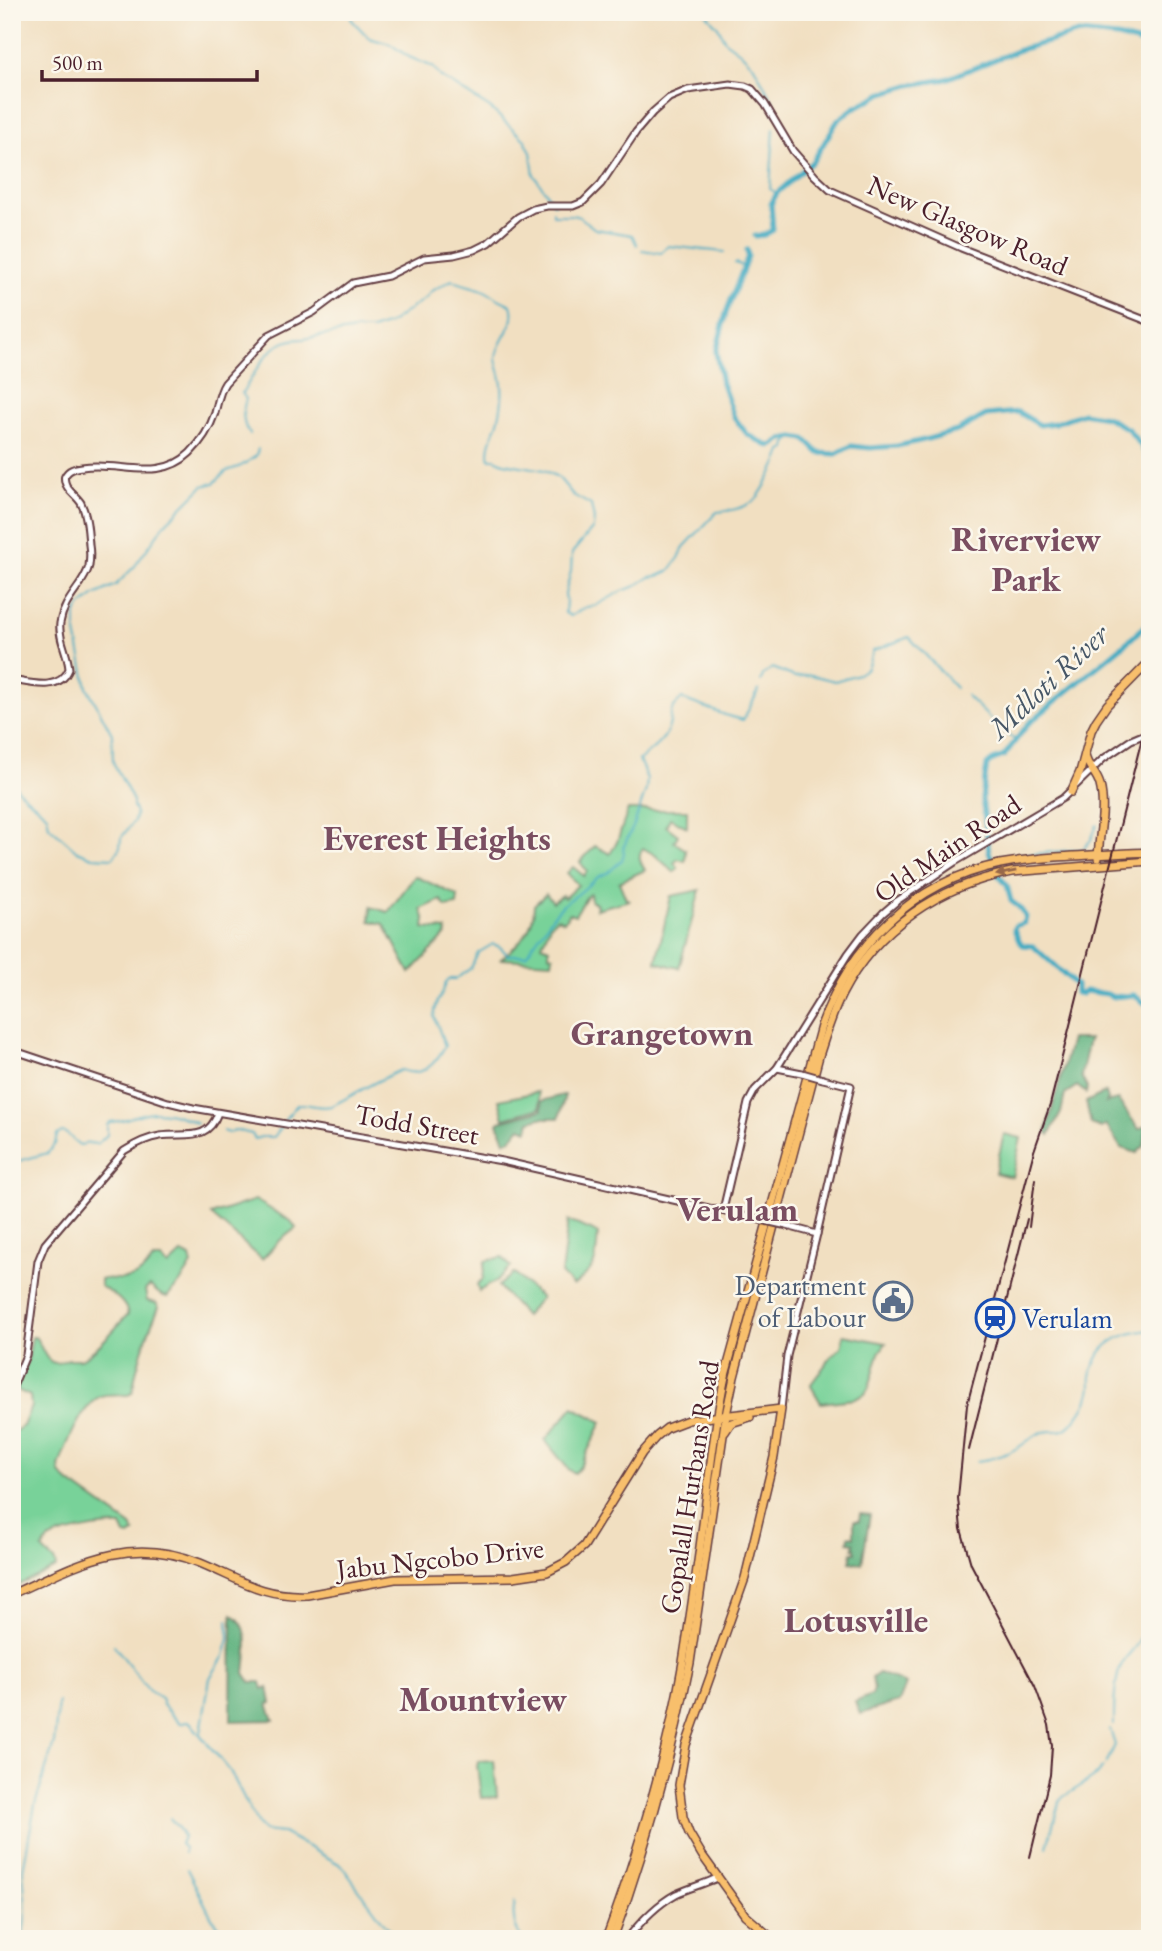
<svg xmlns="http://www.w3.org/2000/svg" width="1162" height="1951" viewBox="0 0 1162 1951" font-family="'EB Garamond',serif">
<style>
.green{fill:#78d299;stroke:#617862;stroke-width:2}
.forest{fill:#62b481;stroke:#566a56;stroke-width:2}
.lines{fill:none;stroke-linecap:round;stroke-linejoin:round}
.stream{stroke:#42abc2;stroke-width:2}
.river{stroke:#42abc2;stroke-width:5}
.minor-casing{stroke:#633c42;stroke-width:9}
.major-casing{stroke:#633c42;stroke-width:10}
.minor{stroke:#fff;stroke-width:5}
.major{stroke:#f8bf6c;stroke-width:7}
.rail{stroke:#4a1f2b;stroke-width:2}
.minor-bridge-casing{stroke:#633c42;stroke-width:9;stroke-linecap:butt}
.minor-bridge{stroke:#fff;stroke-width:5}
.oneway{fill:#986748}
.labels{text-anchor:middle;dominant-baseline:central;stroke-width:5;stroke-linejoin:round;paint-order:stroke}
.street-label{font-size:28px;fill:#4a1f2b;stroke:#fbf7ec}
.service-label{font-size:28px;fill:#4e5e75;stroke:#fbf7ec;text-anchor:end}
.transit-label{font-size:28px;fill:#164399;stroke:#fbf7ec;text-anchor:start}
.water-label{font-size:30px;font-style:italic;fill:#475767;stroke:#fbf7ec}
.district-label{font-size:35px;font-weight:bold;fill:#7a4e61;stroke:#fbf7ec}
</style>
<rect width="100%" height="100%" fill="#fbf7ec"/>
<filter id="ink" filterUnits="userSpaceOnUse"><feTurbulence type="fractalNoise" baseFrequency=".0143" numOctaves="2"/><feDisplacementMap in="SourceGraphic" scale="14" xChannelSelector="R" yChannelSelector="G"/><feConvolveMatrix kernelMatrix="1 2 1 2 8 2 1 2 1" color-interpolation-filters="sRGB"/></filter>
<filter id="wash" filterUnits="userSpaceOnUse"><feTurbulence type="fractalNoise" baseFrequency=".00686" numOctaves="4" result="noise"/><feDisplacementMap in="SourceGraphic" scale="28" xChannelSelector="R" yChannelSelector="G"/><feGaussianBlur stdDeviation="1.57" result="paint"/><feColorMatrix in="noise" values="0 0 0 0 0 0 0 0 0 0 0 0 0 0 0 0 0 1.4 0 .05"/><feComposite in="paint" operator="in"/></filter>
<g filter="url(#wash)">
<rect width="100%" height="100%" fill="#f1dfc1"/>
<g class="green">
<path d="M628,810H687V827L670,818L666,826L678,835L674,842L686,850L685,861L678,859L674,863L678,868L674,872L655,855L643,848C637,857 640,862 645,870L619,882L626,899L630,900L596,909L597,904L591,901L590,894L587,896L575,915L570,913L564,921L557,918L550,925L542,945L549,948V955L553,956L552,962L501,959C520,943 534,931 534,905L546,894L553,902L562,895L564,898L578,885L567,873L573,867L584,876L587,871L580,862L595,846L610,854L617,842Z"/>
<polygon points="415,876 458,896 457,905 446,907 441,900 421,909 425,920 424,928 446,930 447,934 410,973 384,924 370,921 371,907 388,912"/>
<polygon points="700,890 679,968 656,962 671,896"/>
<polygon points="538,1092 540,1108 504,1118 499,1100"/>
<polygon points="1004,1134 1021,1138 1012,1177 995,1173"/>
<polygon points="255,1200 291,1221 296,1228 278,1242 262,1259 211,1215"/>
<path d="M568,1221L591,1230L598,1234C595,1266 598,1265 573,1286L561,1274Z"/>
<path d="M182,1253L190,1257L192,1265L179,1284L167,1297L161,1295L150,1286L145,1290L147,1301L156,1303L159,1307C146,1335 137,1363 132,1393L128,1395C120,1395 108,1393 101,1396C82,1404 65,1448 59,1467L60,1473L65,1479L131,1526L135,1533L129,1536L125,1535L121,1526C106,1525 61,1532 49,1540C45,1543 45,1545 42,1549L55,1562L56,1568L12,1588V1433L23,1426L31,1406L30,1396L15,1389L28,1359L32,1337H35C41,1344 43,1355 49,1360C56,1367 62,1360 69,1359C71,1359 79,1359 80,1359C93,1356 119,1324 128,1314C125,1300 111,1293 100,1286V1280C107,1277 111,1279 118,1279C136,1280 144,1271 154,1259H161L168,1266Z"/>
<polygon points="502,1257 511,1267 495,1282 479,1291 477,1284 483,1279 485,1261"/>
<polygon points="514,1273 541,1298 525,1316 498,1286"/>
<polygon points="844,1335 886,1343 879,1353 869,1387 865,1394 855,1399 821,1403 811,1386 811,1384 831,1357 841,1347"/>
<polygon points="573,1407 602,1422 580,1467 575,1473 569,1470 545,1440"/>
<polygon points="494,1760 497,1796 496,1797 481,1798 477,1765 479,1761"/>
</g>
<g class="forest">
<polygon points="1071,1039 1089,1039 1081,1076 1087,1088 1086,1093 1077,1086 1065,1094 1061,1113 1049,1135 1046,1132"/>
<polygon points="1106,1092 1108,1100 1106,1103 1118,1100 1139,1129 1147,1125 1144,1146 1137,1153 1121,1148 1106,1125 1101,1128 1091,1124 1086,1102"/>
<polygon points="563,1095 565,1095 559,1118 541,1118 530,1121 528,1130 521,1127 511,1139 505,1141 498,1123 500,1121 542,1110 541,1101"/>
<polygon points="860,1514 870,1515 862,1563 850,1562 852,1552 855,1552 855,1548 853,1548 854,1543 848,1542 849,1536 854,1537 854,1521 859,1521"/>
<path d="M232,1614C252,1626 247,1652 245,1673L251,1682H261L263,1689L268,1687L271,1703L268,1704L274,1720L231,1721Z"/>
<polygon points="879,1673 906,1684 899,1702 860,1714 855,1702 872,1695 874,1689 872,1678"/>
</g>
<g class="lines">
<g class="stream">
<polyline points="354,12 351,19 369,38 390,44 409,57 433,67 441,77 490,108 525,140 531,152 534,175 554,204"/>
<polyline points="705,12 718,27 725,41 740,52 754,66 773,102 773,113"/>
<polyline points="774,128 770,189 777,193"/>
<polyline points="553,211 553,215 572,215 580,217 595,229 632,235 637,245"/>
<polyline points="642,250 661,253 668,246 724,252"/>
<polyline points="735,263 743,266"/>
<path d="M250,434C242,426 242,410 246,399L242,393C258,370 268,338 303,339L355,330H372L389,324L427,297L430,292L450,281L453,280C463,286 475,286 485,291C493,296 502,301 511,305C518,325 498,339 496,357C496,364 500,372 501,379C504,392 502,405 499,418C496,431 486,446 490,459H495L504,463L544,470L559,478L573,495L591,505L594,519L593,528L572,553L571,571L565,594L566,601L565,613L571,616L586,607L595,606L622,591L634,587L650,577L658,576L669,571L679,558L684,547L717,512C730,511 744,509 755,500C762,494 779,461 782,451L786,449L787,443L794,437"/>
<polyline points="761,681 763,675 772,668 795,677 811,675 835,681 858,674 867,668 873,651 909,637 956,688"/>
<polyline points="966,695 1007,735 1016,740"/>
<polyline points="12,781 20,792 47,815 49,826 77,851 93,857 113,858 120,847 121,838 134,821 136,813 133,807 133,801 113,762 112,734 87,687 76,633 76,614 81,606 95,595 116,585 135,566 164,525 203,486 214,483 227,471 241,466 256,456 258,449"/>
<polyline points="991,858 1083,849 1091,840 1097,825"/>
<path d="M285,1119L298,1104C310,1103 319,1109 331,1106C336,1104 337,1103 341,1101C361,1090 380,1079 401,1070C422,1078 435,1065 445,1046L434,1016L437,1002L442,994L446,982L450,979H456L471,968L478,953L493,944L500,947L508,955H526L553,916L564,904L578,894L598,877L609,872L622,860L624,853L623,848L634,825L646,790L647,779L639,760C649,752 663,742 668,730C674,713 665,714 682,699L728,716L743,720L759,690"/>
<polyline points="223,1131 229,1133 234,1130 252,1134 255,1139 261,1137 274,1137 282,1126"/>
<path d="M12,1162C25,1160 36,1156 48,1153L55,1144L57,1135L62,1132C70,1133 73,1142 80,1145L89,1143L97,1144L107,1135V1125L110,1122C125,1121 129,1117 142,1114C161,1108 180,1116 197,1123"/>
<path d="M977,1461C993,1459 1009,1454 1022,1445C1029,1440 1033,1436 1040,1433C1051,1429 1063,1434 1071,1425C1078,1417 1088,1403 1090,1392C1092,1387 1090,1381 1091,1376C1097,1344 1120,1333 1150,1330"/>
<polyline points="1141,1633 1150,1611"/>
<polyline points="114,1645 149,1691 161,1698 163,1705 180,1724 189,1721 230,1771 258,1825 264,1831 283,1833 341,1865 396,1939"/>
<path d="M1114,1725C1114,1708 1114,1676 1123,1662C1129,1652 1136,1649 1140,1638"/>
<polyline points="201,1732 210,1678 224,1656 229,1639 228,1620"/>
<polyline points="1106,1764 1115,1745 1110,1729"/>
<path d="M170,1818C174,1824 181,1829 183,1837L180,1844L184,1848V1853"/>
<polyline points="1047,1847 1060,1799 1093,1778 1103,1767"/>
<polyline points="187,1869 212,1918 230,1939"/>
<path d="M515,1902C512,1914 514,1930 523,1939"/>
<polyline points="23,1939 26,1909 23,1869 35,1805 54,1743 58,1702"/>
</g>
<g class="river">
<polyline points="755,236 764,235 773,230 771,204 777,193 813,161 838,120 854,108 883,93 910,85 946,79 1019,50 1079,33 1117,37 1137,42 1150,51"/>
<polyline points="747,250 748,256 726,313 716,352 722,383 734,417 747,434 766,445 772,446 782,439 794,437 805,439 819,453 836,454 851,446 870,448 897,446 924,440 957,431 986,415 1018,412 1040,425 1055,423 1083,413 1106,417 1128,429 1141,446 1150,463"/>
<polyline points="1150,620 1133,637 1028,724 1004,756 993,760 987,765 982,798 989,852 998,875 1007,885 1011,901 1019,907 1026,917 1024,923 1015,926 1014,929 1019,941 1023,945 1033,946 1076,985 1076,993 1082,994 1085,991 1107,994 1113,997 1134,995 1150,1007"/>
</g>
</g>
</g>
<g filter="url(#ink)">
<g class="lines">
<defs>
<g id="minor">
<path d="M12,680C31,683 60,692 69,669C68,653 58,639 60,623C64,598 84,586 89,566C90,559 90,551 89,545C88,531 87,515 81,503C76,495 67,491 65,482C64,477 64,476 68,472C72,468 77,468 82,467C120,461 159,483 190,453C201,442 210,428 215,413C218,402 219,392 225,383L269,335L314,312L353,283L388,276L424,258L454,255L474,250L488,243L518,217L533,209L547,206H573L583,202L601,184L636,132L653,112L669,98L688,90L730,84L745,86L752,89L765,104L793,151L815,176L830,190L961,248L1150,322"/>
<polyline points="12,1050 168,1102 193,1108 502,1161 761,1220"/>
<polyline points="777,1068 802,1073"/>
<polyline points="723,1210 748,1103 755,1090 777,1068 848,954 863,934 883,913 897,901 955,862 1063,798 1103,759 1131,740 1150,732"/>
<polyline points="783,1225 817,1234"/>
<path d="M12,1389L26,1355L38,1261L45,1244L124,1151C135,1144 147,1138 160,1136C186,1132 207,1143 218,1113"/>
<polyline points="781,1409 787,1356 817,1234 851,1086 823,1079"/>
<path d="M627,1939C641,1921 656,1905 676,1894C689,1888 704,1884 717,1878"/>
</g>
<g id="major">
<path d="M1085,755C1087,767 1097,773 1100,785C1106,808 1099,834 1098,858"/>
<polyline points="1071,792 1080,772 1091,731 1096,721 1107,705 1150,661"/>
<polyline points="725,1432 731,1423 750,1417"/>
<path d="M12,1594C78,1564 128,1534 200,1563C239,1579 262,1597 307,1595L395,1579L513,1577L547,1572L566,1562L584,1546L642,1453L657,1436L667,1428L688,1420L781,1409L774,1457L745,1578L686,1745L679,1785L683,1817L689,1833L702,1855L745,1915L773,1939"/>
<path d="M606,1939C639,1849 667,1756 683,1662C692,1606 700,1549 707,1493C712,1452 717,1412 726,1372L821,1026C850,945 913,882 1000,864C1049,855 1100,855 1150,852"/>
<path d="M613,1939C646,1849 671,1757 690,1663L726,1415L734,1377L819,1056C826,1034 832,1014 842,994C876,928 940,885 1012,872L1150,861"/>
</g>
</defs>
<use href="#minor" class="minor-casing"/>
<use href="#major" class="major-casing"/>
<use href="#minor" class="minor"/>
<use href="#major" class="major"/>
<g class="rail">
<polyline points="1029,1227 1035,1179"/>
<polyline points="969,1450 1027,1219"/>
<polyline points="1030,1857 1050,1775 1052,1746 1049,1725 1035,1686 971,1564 961,1529 958,1498 967,1405 1034,1151 1050,1105 1141,742 1150,717"/>
</g>
<defs>
<g id="minor-bridge">
<polyline points="802,1073 823,1079"/>
<polyline points="761,1220 783,1225"/>
</g>
</defs>
<use href="#minor-bridge" class="minor-bridge-casing"/>
<use href="#minor-bridge" class="minor-bridge"/>
</g>
<defs><path id="oneway-solid" d="M-6-.8H1V-3.2L6.5 0L1 3.2V.8H-6Z" transform="scale(1.75)"/></defs>
<use class="oneway" href="#oneway-solid" transform="translate(1006 873) rotate(169)"/>
</g>
<defs>
<symbol id="civic-ring" viewBox="-11 -11 22 22"><circle r="9.5" fill="#fbf7ec" stroke="#5c6f8a" stroke-width="1.5"/><path d="M-.6-6.5H3V-4.5H.6V-3L4-1V1h2V6H-6V1h2V-1L-.6-3ZM-1.2 2.5V6h2.4V2.5Z" fill="#5c6f8a"/></symbol>
<symbol id="station-ring" viewBox="-11 -11 22 22"><circle r="9.5" fill="#fbf7ec" stroke="#1a4fb4" stroke-width="1.5"/><path d="M-3-6H3Q5-6 5-4V2Q5 4 3 4L4.5 6H3L1.5 4h-3L-3 6H-4.5L-3 4Q-5 4-5 2V-4Q-5-6-3-6ZM-3.5-4v3h7v-3ZM-3.5 1v1.5H-2V1ZM2 1v1.5H3.5V1Z" fill="#1a4fb4"/></symbol>
</defs>
<g fill-rule="evenodd">
<use href="#civic-ring" x="871" y="1279" width="44" height="44"/>
<use href="#station-ring" x="973" y="1296" width="44" height="44"/>
</g>
<g class="labels">
<g class="street-label">
<text transform="translate(968 225) rotate(23)">New Glasgow Road</text>
<text transform="translate(947 848) rotate(-34)">Old Main Road</text>
<text transform="translate(417 1124) rotate(10)">Todd Street</text>
<text transform="translate(689 1487) rotate(-81)">Gopalall Hurbans Road</text>
<text transform="translate(440 1558) rotate(-6)">Jabu Ngcobo Drive</text>
</g>
<g class="service-label">
<text x="866" y="1285">Department<tspan x="866" dy="32">of Labour</tspan></text>
</g>
<g class="transit-label">
<text x="1022" y="1318">Verulam</text>
</g>
<g class="water-label">
<text transform="translate(1048 681) rotate(-43)">Mdloti River</text>
</g>
<g class="district-label">
<text x="1026" y="538">Riverview<tspan x="1026" dy="40">Park</tspan></text>
<text x="437" y="837">Everest Heights</text>
<text x="662" y="1032">Grangetown</text>
<text x="737" y="1208">Verulam</text>
<text x="856" y="1619">Lotusville</text>
<text x="483" y="1698">Mountview</text>
</g>
</g>
<rect width="1162" height="1951" fill="none" stroke="#fbf7ec" stroke-width="42"/>
<path d="M42 70v10h215v-10" fill="none" stroke="#4a1f2b" stroke-width="3.5"/>
<text x="52" y="70" font-size="21" fill="#4a1f2b" stroke="#fbf7ec" stroke-width="5" paint-order="stroke">500 m</text>
</svg>
